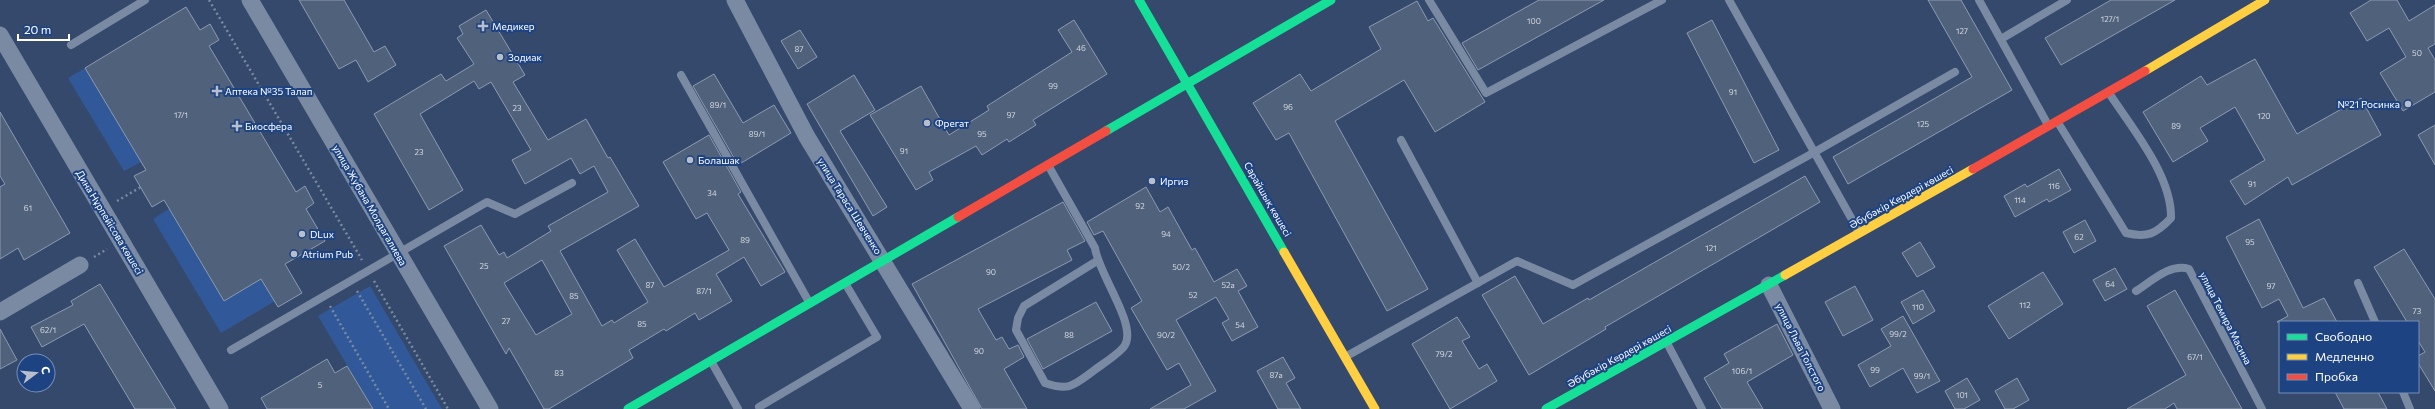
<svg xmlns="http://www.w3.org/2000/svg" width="2435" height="409" viewBox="0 0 2435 409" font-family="Commissioner,sans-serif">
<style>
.green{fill:#31599a}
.building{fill:#50617c;stroke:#8e9ab0;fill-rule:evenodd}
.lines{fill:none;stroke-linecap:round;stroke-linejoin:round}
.path{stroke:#7a8aa2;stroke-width:2.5;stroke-dasharray:2 3;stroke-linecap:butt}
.lane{stroke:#7a8aa2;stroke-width:8}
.street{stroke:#7a8aa2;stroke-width:17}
.fast{stroke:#16e098;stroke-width:9}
.slow{stroke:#ffcf43;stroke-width:9}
.jam{stroke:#f24e42;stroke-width:9}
.poi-dot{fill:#b8bfcc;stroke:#1d4383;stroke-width:1.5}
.labels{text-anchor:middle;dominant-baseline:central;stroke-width:4;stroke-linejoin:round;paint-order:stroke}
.number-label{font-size:8px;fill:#d3d8de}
.poi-label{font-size:10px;fill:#fff;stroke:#1d4383;text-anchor:start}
.street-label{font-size:10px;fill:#fff;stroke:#1d4383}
</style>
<rect width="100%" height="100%" fill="#34496c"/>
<g class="green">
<polygon points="85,68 141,162 124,171 68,78"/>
<polygon points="169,209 224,301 261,279 275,301 221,333 153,219"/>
<polygon points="370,286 442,409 373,409 318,316"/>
</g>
<g class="building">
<polygon points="299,0 344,0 374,52 385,46 396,65 368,82 356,60 339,69"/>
<polygon points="1539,0 1604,0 1478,70 1462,43"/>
<polygon points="1928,0 1961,0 2012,90 1848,184 1833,157 1972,77"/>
<polygon points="2111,0 2175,0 2061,65 2045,38"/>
<polygon points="2371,0 2397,0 2409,21 2435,5 2435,44 2428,48 2435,60 2435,92 2403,111 2380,73 2406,57 2389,28 2367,41 2350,13"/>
<polygon points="1417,1 1428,21 1433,18 1485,102 1435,132 1404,80 1335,121 1428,289 1387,311 1289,133 1276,140 1253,103 1300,74 1311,91 1381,49 1369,27"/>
<polygon points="186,7 200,30 210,24 219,40 209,46 296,192 305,186 314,203 306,209 325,241 285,264 302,293 278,307 261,279 224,301 164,200 152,207 134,176 146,170 85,68"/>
<path d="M486,10L525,75L513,82L548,140L586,119L608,158L610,157L639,206L560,251L602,326L612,320L614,323L648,302L617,250L635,239L664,287L729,250L707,213L696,219L663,162L709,135L741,192L738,194L785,272L761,286L744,257L716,274L732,301L699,320L695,313L666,331L664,329L629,350L633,358L549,409H544L509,348L506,354L444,246L481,225L499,255L504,252L507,258L551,231L548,226L608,192L594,166L580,174L571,158L525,184L512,160L531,150L491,82L479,89L474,81L420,114L463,190L429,210L374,114L441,74L446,81L474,64L457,38L463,34L459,26ZM542,260L572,314L536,335L504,283Z"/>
<polygon points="1074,20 1107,74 1033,120 1036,125 1009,142 1007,139 982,155 976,146 929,172 933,180 916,190 870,115 921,86 949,135 989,110 987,106 1072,52 1058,30"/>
<polygon points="1712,20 1779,150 1754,163 1687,33"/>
<polygon points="800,30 817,57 798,69 781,41"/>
<polygon points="2255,59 2297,134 2361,98 2381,135 2292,185 2288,177 2245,205 2230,181 2265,160 2235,107 2200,128 2208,141 2173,162 2143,112 2201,76 2207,85"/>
<polygon points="714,74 743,123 774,105 791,133 738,165 693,86"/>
<polygon points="854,75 875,110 840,131 887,207 873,216 807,104"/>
<polygon points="0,112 70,233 24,260 18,248 0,259 0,187 5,184 0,176"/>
<polygon points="2435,125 2435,165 2418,135"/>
<polygon points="2059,169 2071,190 2049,202 2047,199 2015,217 2004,196 2025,184 2027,187"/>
<polygon points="1805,176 1820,202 1605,327 1606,329 1529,375 1482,295 1515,276 1543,324 1588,298 1589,300"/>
<polygon points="1146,187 1160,212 1168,207 1192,250 1195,248 1214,282 1237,269 1247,286 1238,291 1258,327 1232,341 1222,323 1229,319 1216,297 1176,320 1216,391 1184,409 1150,409 1191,385 1179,363 1167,370 1131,308 1142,301 1103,231 1094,235 1087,222"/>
<polygon points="1063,202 1085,241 1067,250 1072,260 978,309 996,340 1002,337 1009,349 1018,345 1024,357 1004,369 1027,409 982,409 912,284"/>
<polygon points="2259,219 2303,308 2324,298 2337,322 2277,322 2288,316 2279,299 2262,308 2226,237"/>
<polygon points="2085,220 2096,241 2074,253 2063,232"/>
<polygon points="1920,242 1935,267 1917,277 1902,253"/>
<polygon points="2404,249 2435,299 2435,391 2418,363 2418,356 2425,352 2418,341 2418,322 2407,322 2374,267"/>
<polygon points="2115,268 2127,289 2105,301 2093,280"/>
<polygon points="2043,272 2063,304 2009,339 1988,306"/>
<polygon points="100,284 176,409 135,409 84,324 42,347 31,327 73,305 71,301"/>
<polygon points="1855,286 1873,320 1843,336 1825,302"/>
<polygon points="1923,290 1935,311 1913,324 1901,302"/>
<polygon points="2175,290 2242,409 2177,409 2174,403 2165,409 2127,409 2186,375 2147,306"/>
<polygon points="1096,302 1112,331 1043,369 1027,339"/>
<polygon points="1903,316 1940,381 1917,393 1903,368 1870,387 1858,365 1891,346 1881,329"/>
<polygon points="1457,317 1470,337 1462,341 1479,369 1487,364 1497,381 1450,409 1412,344"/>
<polygon points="1777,324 1793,355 1747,382 1763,409 1722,409 1704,378 1729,363 1724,354"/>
<polygon points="0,329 17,360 0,369"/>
<polygon points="1283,357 1295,378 1286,383 1301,409 1278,409 1257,371"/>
<polygon points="327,359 335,373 347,366 373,409 267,409 261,398"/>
<polygon points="1967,378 1980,400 1964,409 1955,409 1945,391"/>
<polygon points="2017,378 2029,400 2013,409 2005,409 1995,391"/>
<polygon points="2335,392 2378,392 2387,409 2344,409"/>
</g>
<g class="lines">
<g class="path">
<polyline points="209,0 362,260"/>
<polyline points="117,201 141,187"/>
<polyline points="94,257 107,249"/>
<polyline points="374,281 448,409"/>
<polyline points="357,291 426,409"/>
<polyline points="330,306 389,409"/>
</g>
<g class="lane">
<polyline points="1429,0 1486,93 1662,0"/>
<polyline points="1729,0 1859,232"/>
<polyline points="1979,0 2048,125"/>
<polyline points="2001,39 2067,0"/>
<polyline points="71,45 145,0"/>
<polyline points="681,75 809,302"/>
<path d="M2057,121L2126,233C2147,238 2156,234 2171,218C2172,176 2132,128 2109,93"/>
<polyline points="1401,140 1478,283"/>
<path d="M1048,165L1095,248C1098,273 1137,324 1125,345C1121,353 1099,366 1092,372C1073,386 1068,391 1045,383L1016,330L1018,318L1024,306L1097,261"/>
<polyline points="2358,283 2375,322"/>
<path d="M2136,291C2152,281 2170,263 2189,269L2262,409"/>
<polyline points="1667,343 1702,409"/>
<polyline points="231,350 487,202 515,214 572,183"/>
<polyline points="1345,357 1517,261 1573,285 1813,153 1955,72"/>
<polyline points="711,361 738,409"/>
<polyline points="2403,392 2410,409"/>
<polyline points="759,407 877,337 845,283"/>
</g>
<g class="street">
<polyline points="250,0 490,409"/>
<polyline points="735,0 807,137 972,409"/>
<polyline points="0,35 220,409"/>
<polyline points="1769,285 1832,409"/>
<polyline points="0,312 80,265"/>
</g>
<g class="fast">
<polyline points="1139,0 1284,252"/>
<polyline points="1106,131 1331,0"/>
<polyline points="628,409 958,217"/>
<polyline points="1546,409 1785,275"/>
</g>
<g class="slow">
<polyline points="2145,71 2265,0"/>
<polyline points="1284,252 1375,409"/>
<polyline points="1785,275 1973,169"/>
</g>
<g class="jam">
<polyline points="1973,169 2145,71"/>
<polyline points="958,217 1106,131"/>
</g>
</g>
<g class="poi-dot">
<path d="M481 20h4v4h4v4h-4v4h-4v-4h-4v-4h4z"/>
<circle cx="500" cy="57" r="4"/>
<path d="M215 85h4v4h4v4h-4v4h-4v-4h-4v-4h4z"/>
<circle cx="2408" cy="104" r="4"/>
<circle cx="927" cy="123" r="4"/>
<path d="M235 120h4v4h4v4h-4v4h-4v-4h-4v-4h4z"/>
<circle cx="690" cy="160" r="4"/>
<circle cx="1152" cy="181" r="4"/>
<circle cx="302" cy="234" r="4"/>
<circle cx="294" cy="254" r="4"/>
</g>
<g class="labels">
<g class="number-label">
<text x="2110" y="19">127/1</text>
<text x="1534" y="21">100</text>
<text x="1962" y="31">127</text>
<text x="1081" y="48">46</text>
<text x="799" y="49">87</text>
<text x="2417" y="53">50</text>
<text x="1053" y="86">99</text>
<text x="1733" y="92">91</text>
<text x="718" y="105">89/1</text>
<text x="1288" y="107">96</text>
<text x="517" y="108">23</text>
<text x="181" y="115">17/1</text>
<text x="1011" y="115">97</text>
<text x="2264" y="116">120</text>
<text x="1923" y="124">125</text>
<text x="2176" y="126">89</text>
<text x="757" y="134">89/1</text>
<text x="982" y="134">95</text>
<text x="904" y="151">91</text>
<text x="419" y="152">23</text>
<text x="2252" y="184">91</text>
<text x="2054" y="186">116</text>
<text x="712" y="193">34</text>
<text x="2020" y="200">114</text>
<text x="1140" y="206">92</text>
<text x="28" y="208">61</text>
<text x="1166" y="234">94</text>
<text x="2079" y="237">62</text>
<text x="745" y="240">89</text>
<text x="2250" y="242">95</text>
<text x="1711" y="248">121</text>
<text x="484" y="266">25</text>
<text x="1181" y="267">50/2</text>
<text x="991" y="272">90</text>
<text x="2110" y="284">64</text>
<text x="650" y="285">87</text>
<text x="1228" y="285">52а</text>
<text x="2271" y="286">97</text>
<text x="704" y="291">87/1</text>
<text x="1193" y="295">52</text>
<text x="574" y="296">85</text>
<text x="2025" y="305">112</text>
<text x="1918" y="307">110</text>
<text x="2417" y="311">73</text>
<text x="506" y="321">27</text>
<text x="642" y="324">85</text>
<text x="1240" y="325">54</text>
<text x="48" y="330">62/1</text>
<text x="1898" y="334">99/2</text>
<text x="1069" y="335">88</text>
<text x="1166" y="335">90/2</text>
<text x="979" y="351">90</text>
<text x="1444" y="354">79/2</text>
<text x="2195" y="357">67/1</text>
<text x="1875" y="370">99</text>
<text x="1742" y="371">106/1</text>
<text x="559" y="373">83</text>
<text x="1276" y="375">87а</text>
<text x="1922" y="376">99/1</text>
<text x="320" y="385">5</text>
<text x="1962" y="395">101</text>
</g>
<g class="poi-label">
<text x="492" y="26">Медикер</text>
<text x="508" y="57">Зодиак</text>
<text x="225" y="91">Аптека №35 Талап</text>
<text x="2400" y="104" text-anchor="end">№21 Росинка</text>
<text x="935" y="123">Фрегат</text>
<text x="245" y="126">Биосфера</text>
<text x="698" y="160">Болашак</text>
<text x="1160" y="181">Иргиз</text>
<text x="310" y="234">DLux</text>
<text x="302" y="254">Atrium Pub</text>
</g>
<g class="street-label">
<text transform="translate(1901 197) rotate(-29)">Әбубәкір Кердері көшесі</text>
<text transform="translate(1268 199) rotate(60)">Сарайшық көшесі</text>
<text transform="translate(370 205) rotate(60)">улица Жубана Молдагалиева</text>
<text transform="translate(850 206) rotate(58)">улица Тараса Шевченко</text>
<text transform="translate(110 222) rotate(59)">Дина Нұрпейісова көшесі</text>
<text transform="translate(2226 318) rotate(63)">улица Темира Масина</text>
<text transform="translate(1801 347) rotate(63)">улица Льва Толстого</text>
<text transform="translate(1619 356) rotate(-29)">Әбубәкір Кердері көшесі</text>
</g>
</g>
<rect x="2279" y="321" width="140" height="72" fill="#1d4383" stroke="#778eb5"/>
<rect x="2287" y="334" width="20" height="6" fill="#16e098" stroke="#778eb5"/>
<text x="2315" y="341" font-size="12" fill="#ffffff">Свободно</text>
<rect x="2287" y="354" width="20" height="6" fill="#ffcf43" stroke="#778eb5"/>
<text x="2315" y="361" font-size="12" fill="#ffffff">Медленно</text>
<rect x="2287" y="374" width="20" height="6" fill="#f24e42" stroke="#778eb5"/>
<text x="2315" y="381" font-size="12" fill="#ffffff">Пробка</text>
<g transform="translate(36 373) rotate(74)"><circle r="19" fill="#1d4383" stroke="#778eb5"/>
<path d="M0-3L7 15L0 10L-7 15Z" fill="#b8bfcc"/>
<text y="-6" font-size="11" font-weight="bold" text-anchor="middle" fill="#ffffff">С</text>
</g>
<path d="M18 34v6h51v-6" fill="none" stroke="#ffffff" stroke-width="2"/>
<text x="24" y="34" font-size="12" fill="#ffffff" stroke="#1d4383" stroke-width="3" paint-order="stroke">20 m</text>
</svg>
